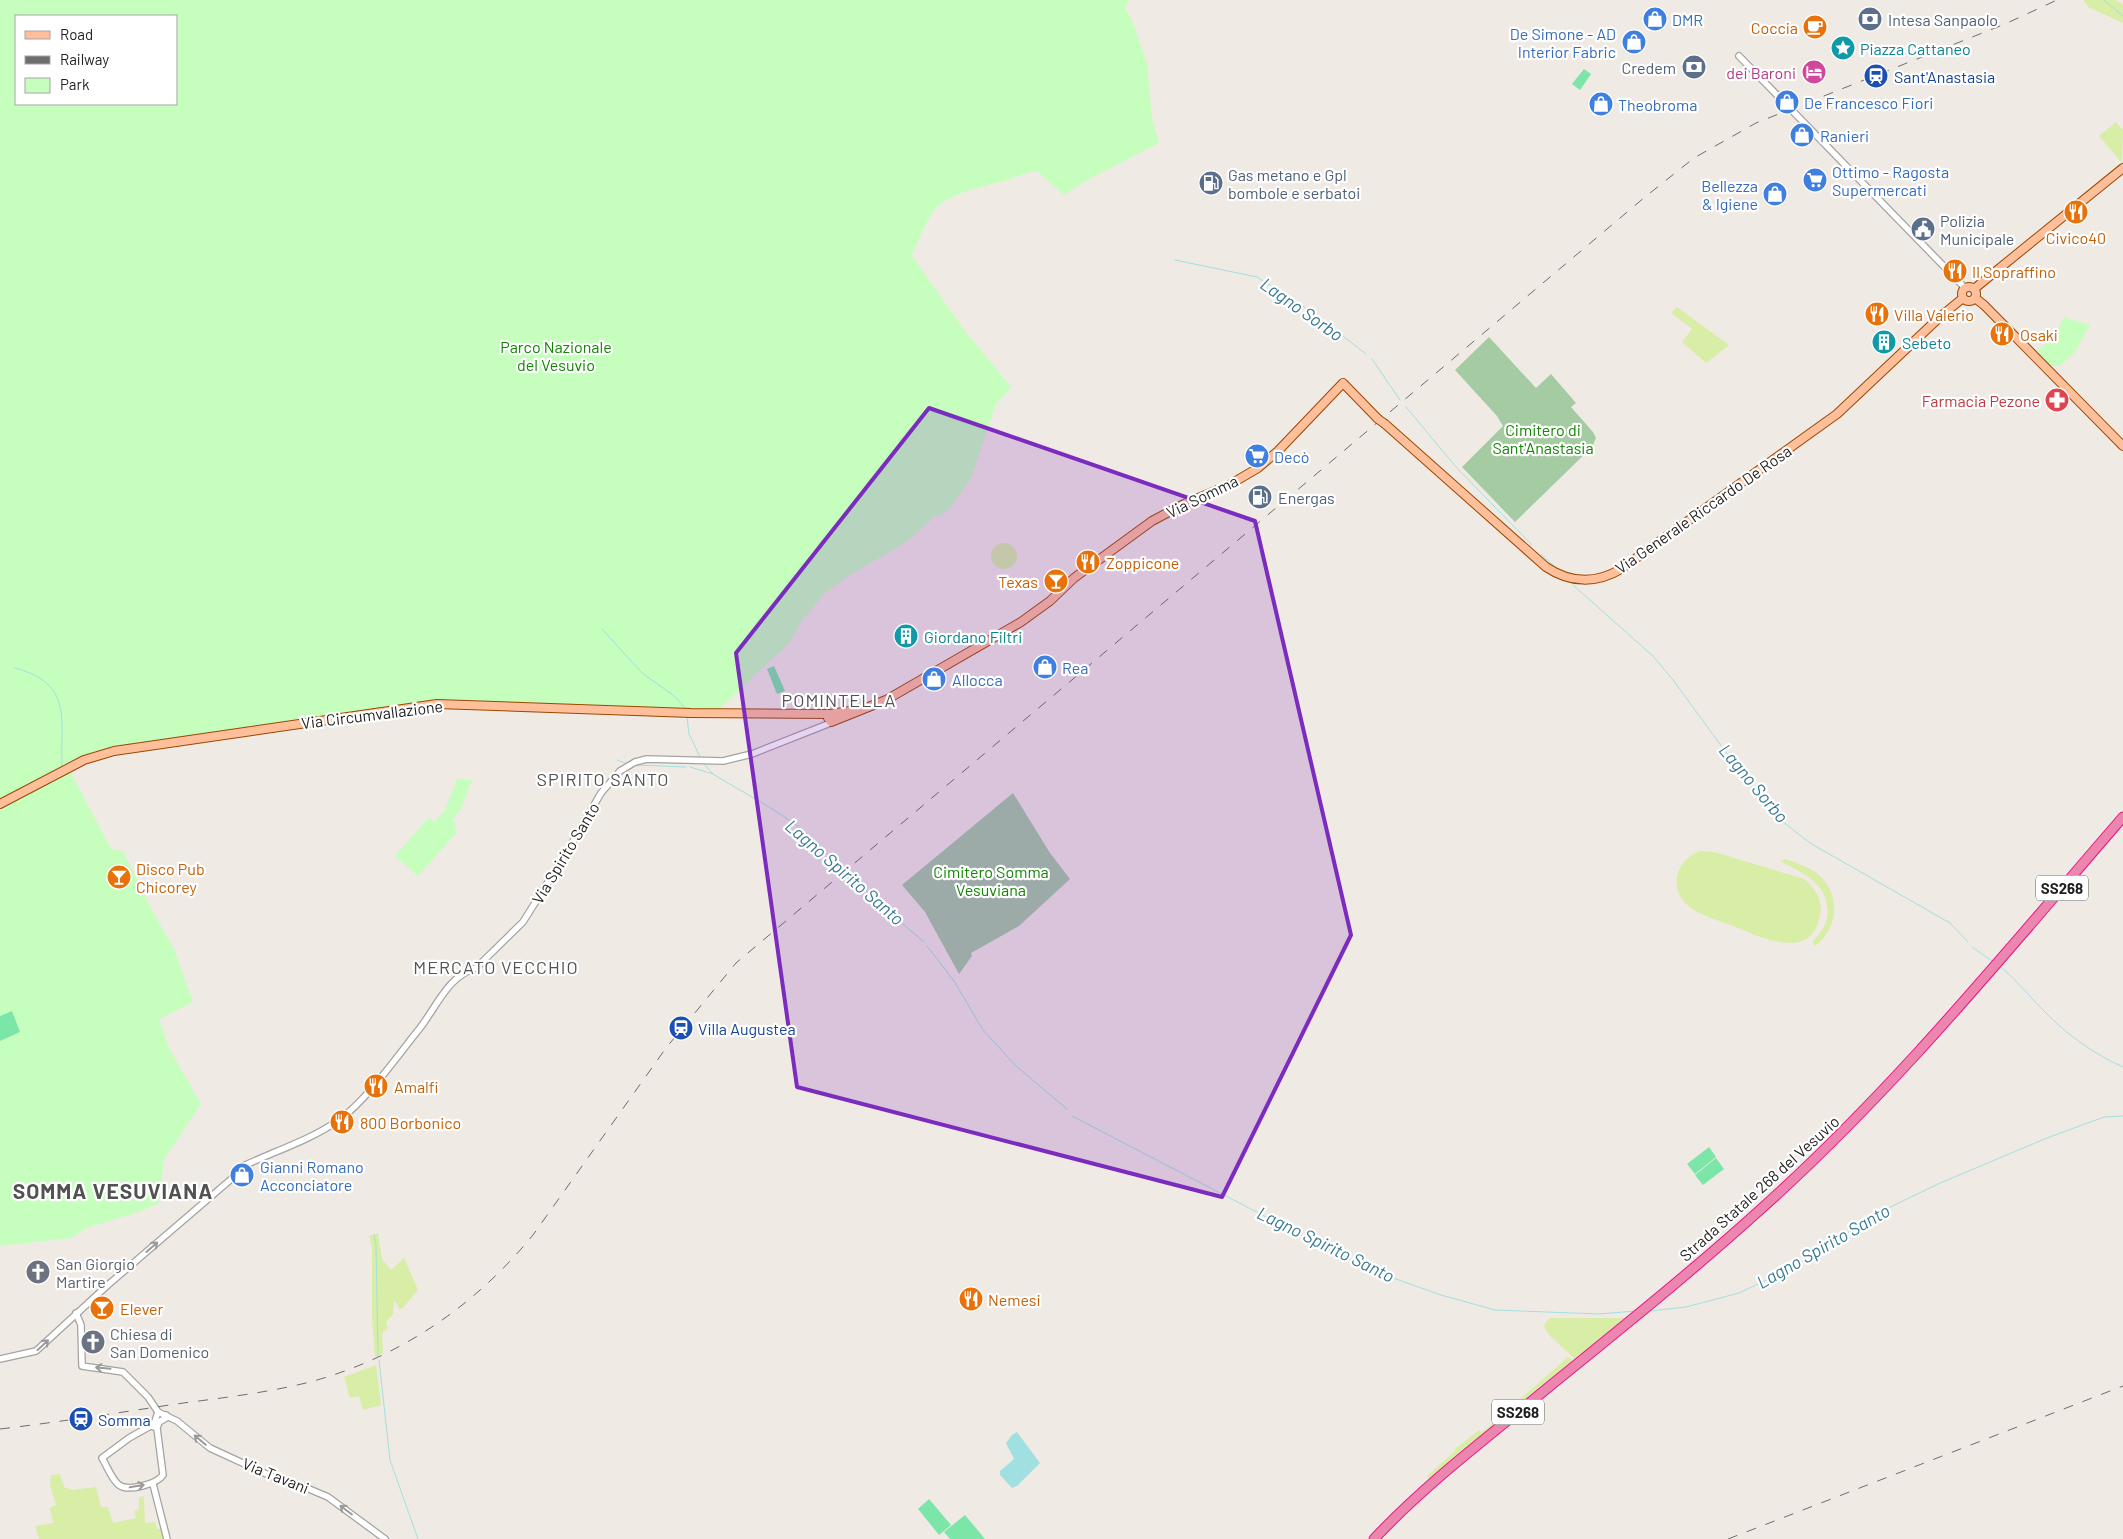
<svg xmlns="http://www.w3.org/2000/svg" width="2123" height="1539" viewBox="0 0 2123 1539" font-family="Barlow,sans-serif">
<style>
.grass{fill:#d8eea6}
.cemetery{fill:#a5cba3}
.park{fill:#c6febe;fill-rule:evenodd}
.pitch{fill:#7ce5a8}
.water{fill:#a1e0e1}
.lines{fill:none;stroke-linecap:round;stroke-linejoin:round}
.stream{stroke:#a1e0e1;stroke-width:1}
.minor-casing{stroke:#a3a3a3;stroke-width:8}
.major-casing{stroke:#994800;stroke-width:10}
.highway-casing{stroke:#e81789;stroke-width:11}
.minor{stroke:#fff;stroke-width:5.5}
.major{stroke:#ffbf9a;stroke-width:8}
.highway{stroke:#ed86ae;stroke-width:9}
.rail{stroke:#6d6d6d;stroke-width:1;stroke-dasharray:10 10;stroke-linecap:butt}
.major-bridge-casing{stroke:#994800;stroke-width:10;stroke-linecap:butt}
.major-bridge{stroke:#ffbf9a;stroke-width:8}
.oneway{stroke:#9a9a9a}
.marked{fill:#7b2cbf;fill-opacity:0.2;stroke:#7b2cbf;stroke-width:4;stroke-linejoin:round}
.labels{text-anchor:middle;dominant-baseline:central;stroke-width:4.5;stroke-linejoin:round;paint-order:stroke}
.shield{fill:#fff;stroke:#626262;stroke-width:1}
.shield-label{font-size:15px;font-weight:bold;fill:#1f1f1f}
.shop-label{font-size:16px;fill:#366cbe;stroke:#fff;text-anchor:start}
.service-label{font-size:16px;fill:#4e5e75;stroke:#fff;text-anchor:start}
.food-label{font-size:16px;fill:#c56008;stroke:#fff;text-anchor:start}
.culture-label{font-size:16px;fill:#0d838f;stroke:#fff;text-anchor:start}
.hotel-label{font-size:16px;fill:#b23c85;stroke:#fff;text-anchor:end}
.transit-label{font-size:16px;fill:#164399;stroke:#fff;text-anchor:start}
.park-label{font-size:16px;fill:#128603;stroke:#fff}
.health-label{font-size:16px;fill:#be3a42;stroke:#fff;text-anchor:end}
.street-label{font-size:16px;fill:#1f1f1f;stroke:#fff}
.worship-label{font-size:16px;fill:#5b616d;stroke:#fff;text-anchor:start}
.water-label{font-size:18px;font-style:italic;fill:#397a95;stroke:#fff}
.neighbourhood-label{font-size:18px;letter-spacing:1px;fill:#525252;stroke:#fff}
.district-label{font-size:21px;font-weight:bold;letter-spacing:1px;fill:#525252;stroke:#fff}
</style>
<rect width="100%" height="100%" fill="#f0eae4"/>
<g class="grass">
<polygon points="2084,0 2116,0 2123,5 2123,23 2088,7"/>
<polygon points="2116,122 2123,130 2122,163 2099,136"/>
<polygon points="1677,307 1729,345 1706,363 1682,342 1692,329 1671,313"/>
<circle cx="1004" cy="556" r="13"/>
<path d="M1701,851L1714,852L1804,879C1816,888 1823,901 1820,915C1812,963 1760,937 1733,926C1718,920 1697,915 1685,903C1668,885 1678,858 1701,851Z"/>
<path d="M1785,859C1797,863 1814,868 1823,879C1841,901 1837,929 1815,946L1812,942C1823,930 1830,922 1827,905C1823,880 1800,872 1780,861Z"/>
<polygon points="378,1233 382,1259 391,1270 404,1258 418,1290 402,1309 399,1309 396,1302 394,1302 393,1314 386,1322 388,1328 382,1333 383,1353 375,1357 372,1319 372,1246 369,1236"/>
<polygon points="1550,1318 1625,1318 1575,1359 1549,1335 1544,1327 1545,1323"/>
<polygon points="1568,1357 1573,1360 1428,1480 1427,1476 1456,1450 1455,1449 1479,1430 1481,1432 1486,1429"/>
<polygon points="376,1365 381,1405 363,1410 359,1396 350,1398 344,1377"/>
<polygon points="60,1474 64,1487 72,1490 96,1487 101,1507 108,1507 113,1523 136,1518 134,1511 139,1509 139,1498 144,1496 145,1523 155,1522 157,1529 162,1529 164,1539 39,1539 35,1526 53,1523 50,1508 56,1505 50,1485 51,1475"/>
</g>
<g class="cemetery">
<polygon points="1489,337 1536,388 1551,374 1576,403 1571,407 1593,432 1596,438 1592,447 1515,522 1462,467 1503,426 1497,416 1455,370"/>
<polygon points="1013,793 1050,853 1070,879 1019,926 971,953 972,956 959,974 925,912 902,885"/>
</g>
<g class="park">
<path d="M0,0H1129L1125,8L1133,23L1147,63L1152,118L1159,143L1087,180L1064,195L1037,171C1025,172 1015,178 1004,181C982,187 957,191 939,205C930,212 916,244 912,256L965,331L1011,387L996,404L971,478L950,508L938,517L936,515L908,541L848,576L824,594L802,620L790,642L712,716L432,706L99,756L70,771L111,849L123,851L149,905L174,949L193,1002L159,1019L169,1048L201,1104L164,1159L159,1203L139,1212L86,1228L72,1238L0,1246ZM16,16H176V104H16Z"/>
<polygon points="2064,317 2090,325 2075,352 2060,366 2050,366 2037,351 2055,336"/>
<polygon points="457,779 472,780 461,809 452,820 457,825 454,829 457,832 418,876 395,856 429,817 434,822 445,810"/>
</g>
<g class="pitch">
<polygon points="1584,69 1591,74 1580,90 1572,84"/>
<polygon points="774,666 785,691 777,694 767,669"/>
<polygon points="12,1011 20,1032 0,1041 0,1016"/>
<polygon points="1709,1147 1716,1157 1695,1174 1687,1164"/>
<polygon points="1716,1158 1724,1169 1703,1185 1695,1175"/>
<polygon points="929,1499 951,1525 939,1535 918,1509"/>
<polygon points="965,1515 985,1539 950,1539 944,1532"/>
</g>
<polygon class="water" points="1017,1432 1040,1463 1017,1486 1012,1488 1000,1475 1000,1471 1014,1459 1006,1443 1012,1435"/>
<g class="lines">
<g class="stream">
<polyline points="2104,0 2123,16"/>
<polyline points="1175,260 1257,277 1313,313 1366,354"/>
<polyline points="1372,359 1400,400"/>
<polyline points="1406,407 1456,467 1532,545"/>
<polyline points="1541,554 1557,569"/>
<polyline points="1573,585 1654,657 1673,680 1764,804 1778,818 1810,843 1950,923 1968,942"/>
<polyline points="602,629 642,673 673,695 686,709"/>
<path d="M15,668C74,684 60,719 62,767"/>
<polyline points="687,717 689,734 700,757"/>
<polyline points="617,760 625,763"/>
<path d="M704,764L713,774C742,792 774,808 800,828C815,840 825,854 839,865C867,891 894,917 924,942"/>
<polyline points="635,765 686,767"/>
<polyline points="690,767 713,774"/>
<polyline points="927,946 954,981 983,1030 1016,1066 1067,1109"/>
<polyline points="1972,947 1992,961"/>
<path d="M2000,966C2018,981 2032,1000 2049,1016C2070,1037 2096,1055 2123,1067"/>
<polyline points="1072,1116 1322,1246 1379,1273 1441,1295 1495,1310 1598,1314 1636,1311"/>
<polyline points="374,1235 376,1244 378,1356"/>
<polyline points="1650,1311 1686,1307 1739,1293 1792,1268 1882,1211 1938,1184 2047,1138 2104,1117 2123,1116"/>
<polyline points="379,1360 390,1460 418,1539"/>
</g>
<defs>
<g id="minor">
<polyline points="1739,56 1965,288"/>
<polyline points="76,1313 81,1325 82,1366 123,1372 148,1397 158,1412 177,1421 210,1448 273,1477 302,1486 328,1497 385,1539"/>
<path d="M0,1359L36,1351L109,1284L236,1175L239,1168C272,1152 309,1141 339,1120C367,1100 398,1055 420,1028C437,1006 448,976 476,968L523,922L568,850L601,793L620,771L635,762L647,759L723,761L752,754L833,722"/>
<path d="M151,1426L157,1428L163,1475C157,1484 128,1492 119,1485C112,1480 107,1466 102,1458L129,1438L154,1424L158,1412"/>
<polyline points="157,1428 159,1422 166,1418 166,1415"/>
<polyline points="153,1484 167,1539"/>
</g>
<g id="major">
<circle cx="1969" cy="294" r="7"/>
<polyline points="1974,289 2123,168"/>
<polyline points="1975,298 1984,305 2123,446"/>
<path d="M1385,424L1546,567C1570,583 1596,584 1621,569L1837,414L1941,316L1963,298"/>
<polyline points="863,709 830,714 828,718 831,722 886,700 1021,622 1050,601 1074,578 1152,521 1184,504 1229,485 1258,468 1278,451 1343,383 1378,419"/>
<polyline points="0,804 84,760 114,751 437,704 691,713 830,714"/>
</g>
<path id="highway" d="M1374,1539C1421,1489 1475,1447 1528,1404C1606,1340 1686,1277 1761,1209C1894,1090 2006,952 2123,817"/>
</defs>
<use href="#minor" class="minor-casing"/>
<use href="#major" class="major-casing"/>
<use href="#highway" class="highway-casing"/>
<use href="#minor" class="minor"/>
<use href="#major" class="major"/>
<use href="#highway" class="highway"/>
<g class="rail">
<path d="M0,1429C59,1422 117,1413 176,1404C221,1398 266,1393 310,1382C399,1358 475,1306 533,1235L666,1048L736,963L1645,197L1694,158L1756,123L2005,24L2057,0"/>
<polyline points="1728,1539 2123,1386"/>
</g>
<defs>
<polyline id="major-bridge" points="1378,419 1385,424"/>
</defs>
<use href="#major-bridge" class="major-bridge-casing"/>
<use href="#major-bridge" class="major-bridge"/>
</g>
<defs><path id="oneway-shaft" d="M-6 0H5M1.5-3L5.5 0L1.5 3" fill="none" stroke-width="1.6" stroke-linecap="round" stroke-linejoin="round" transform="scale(1.25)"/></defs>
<g class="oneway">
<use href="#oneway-shaft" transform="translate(152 1247) rotate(-41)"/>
<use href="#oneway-shaft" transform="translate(43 1345) rotate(-43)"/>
<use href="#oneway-shaft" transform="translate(103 1368) rotate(-175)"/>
<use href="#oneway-shaft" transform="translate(200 1440) rotate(-140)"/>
<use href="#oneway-shaft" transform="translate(137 1486) rotate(-10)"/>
<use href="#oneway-shaft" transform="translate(346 1510) rotate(-143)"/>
</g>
<path class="marked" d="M929,408L1255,521L1351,935L1222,1197L797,1087L736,653Z"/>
<defs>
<symbol id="shop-disc" viewBox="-11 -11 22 22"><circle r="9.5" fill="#3f7fe0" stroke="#fff"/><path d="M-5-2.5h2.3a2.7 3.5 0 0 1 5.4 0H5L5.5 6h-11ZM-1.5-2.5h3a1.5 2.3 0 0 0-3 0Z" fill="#fff"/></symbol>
<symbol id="bank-disc" viewBox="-11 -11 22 22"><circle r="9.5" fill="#5c6f8a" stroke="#fff"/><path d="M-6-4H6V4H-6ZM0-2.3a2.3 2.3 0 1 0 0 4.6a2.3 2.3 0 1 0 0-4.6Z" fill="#fff"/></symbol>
<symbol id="cafe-disc" viewBox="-11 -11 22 22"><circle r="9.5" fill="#e8710a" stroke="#fff"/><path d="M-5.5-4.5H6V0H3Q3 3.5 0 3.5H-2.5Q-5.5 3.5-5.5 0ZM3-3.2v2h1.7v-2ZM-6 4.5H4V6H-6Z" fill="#fff"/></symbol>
<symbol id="sight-disc" viewBox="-11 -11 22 22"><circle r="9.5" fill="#0f9aa8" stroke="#fff"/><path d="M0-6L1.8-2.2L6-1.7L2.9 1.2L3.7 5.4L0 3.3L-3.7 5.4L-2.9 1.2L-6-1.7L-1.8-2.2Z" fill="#fff"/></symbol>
<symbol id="hotel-disc" viewBox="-11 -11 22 22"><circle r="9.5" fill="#d1479c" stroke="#fff"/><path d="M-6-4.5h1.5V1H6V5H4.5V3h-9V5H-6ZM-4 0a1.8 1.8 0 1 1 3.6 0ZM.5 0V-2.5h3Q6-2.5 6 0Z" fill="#fff"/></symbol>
<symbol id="station-disc" viewBox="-11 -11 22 22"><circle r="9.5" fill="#1a4fb4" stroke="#fff"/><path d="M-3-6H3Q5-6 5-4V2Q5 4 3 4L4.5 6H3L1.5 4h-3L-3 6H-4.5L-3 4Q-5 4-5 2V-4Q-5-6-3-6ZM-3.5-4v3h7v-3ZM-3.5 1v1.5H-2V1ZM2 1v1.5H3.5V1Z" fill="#fff"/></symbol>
<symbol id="supermarket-disc" viewBox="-11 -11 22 22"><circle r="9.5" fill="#3f7fe0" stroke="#fff"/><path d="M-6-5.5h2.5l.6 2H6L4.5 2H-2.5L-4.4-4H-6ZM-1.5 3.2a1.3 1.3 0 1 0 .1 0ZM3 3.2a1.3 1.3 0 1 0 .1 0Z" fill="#fff"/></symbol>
<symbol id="fuel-disc" viewBox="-11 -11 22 22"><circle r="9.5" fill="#5c6f8a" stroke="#fff"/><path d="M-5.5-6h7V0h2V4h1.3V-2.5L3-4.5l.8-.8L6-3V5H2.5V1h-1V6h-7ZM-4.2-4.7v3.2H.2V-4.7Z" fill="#fff"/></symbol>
<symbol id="restaurant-disc" viewBox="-11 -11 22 22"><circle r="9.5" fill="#e8710a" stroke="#fff"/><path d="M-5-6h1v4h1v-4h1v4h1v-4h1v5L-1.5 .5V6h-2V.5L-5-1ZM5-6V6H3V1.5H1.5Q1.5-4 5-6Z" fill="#fff"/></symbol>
<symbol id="civic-disc" viewBox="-11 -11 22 22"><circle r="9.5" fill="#5c6f8a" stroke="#fff"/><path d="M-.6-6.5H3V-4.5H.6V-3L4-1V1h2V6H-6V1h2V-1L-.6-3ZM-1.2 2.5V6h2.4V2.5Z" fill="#fff"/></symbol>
<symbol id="building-disc" viewBox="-11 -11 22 22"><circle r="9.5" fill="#0f9aa8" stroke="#fff"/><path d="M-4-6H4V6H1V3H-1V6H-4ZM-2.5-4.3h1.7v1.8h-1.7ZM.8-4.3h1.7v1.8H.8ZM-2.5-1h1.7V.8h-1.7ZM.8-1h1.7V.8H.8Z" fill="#fff"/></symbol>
<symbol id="pharmacy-disc" viewBox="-11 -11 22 22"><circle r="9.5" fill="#e0444e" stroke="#fff"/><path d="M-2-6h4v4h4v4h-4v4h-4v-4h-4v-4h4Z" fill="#fff"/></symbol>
<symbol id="bar-disc" viewBox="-11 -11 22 22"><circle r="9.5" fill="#e8710a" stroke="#fff"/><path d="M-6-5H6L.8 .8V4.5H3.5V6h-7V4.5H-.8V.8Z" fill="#fff"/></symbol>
<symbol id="church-disc" viewBox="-11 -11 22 22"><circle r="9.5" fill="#6b7280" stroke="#fff"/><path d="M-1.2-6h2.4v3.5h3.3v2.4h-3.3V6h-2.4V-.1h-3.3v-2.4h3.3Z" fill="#fff"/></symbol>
</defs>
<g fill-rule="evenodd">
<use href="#shop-disc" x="1641" y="5" width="28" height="28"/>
<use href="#bank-disc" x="1856" y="5" width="28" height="28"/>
<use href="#cafe-disc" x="1801" y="13" width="28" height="28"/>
<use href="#shop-disc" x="1620" y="28" width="28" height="28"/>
<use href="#sight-disc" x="1829" y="34" width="28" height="28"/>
<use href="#bank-disc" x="1680" y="53" width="28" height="28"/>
<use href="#hotel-disc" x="1800" y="58" width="28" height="28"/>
<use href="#station-disc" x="1862" y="62" width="28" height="28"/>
<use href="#shop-disc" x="1773" y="88" width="28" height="28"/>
<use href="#shop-disc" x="1587" y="90" width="28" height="28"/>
<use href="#shop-disc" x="1788" y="121" width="28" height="28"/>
<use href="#supermarket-disc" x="1801" y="166" width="28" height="28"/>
<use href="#fuel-disc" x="1197" y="169" width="28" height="28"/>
<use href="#shop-disc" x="1761" y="180" width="28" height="28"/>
<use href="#restaurant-disc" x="2062" y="198" width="28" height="28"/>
<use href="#civic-disc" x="1909" y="215" width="28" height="28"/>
<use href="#restaurant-disc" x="1941" y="257" width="28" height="28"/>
<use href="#restaurant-disc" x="1863" y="300" width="28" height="28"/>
<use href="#restaurant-disc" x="1988" y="320" width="28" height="28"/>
<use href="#building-disc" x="1870" y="328" width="28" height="28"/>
<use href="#pharmacy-disc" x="2043" y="386" width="28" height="28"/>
<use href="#supermarket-disc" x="1243" y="442" width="28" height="28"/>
<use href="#fuel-disc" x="1246" y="483" width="28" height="28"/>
<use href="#restaurant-disc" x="1074" y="548" width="28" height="28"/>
<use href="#bar-disc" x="1042" y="567" width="28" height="28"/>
<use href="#building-disc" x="892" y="622" width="28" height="28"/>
<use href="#shop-disc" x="1031" y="653" width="28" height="28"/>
<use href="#shop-disc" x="920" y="665" width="28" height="28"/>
<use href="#bar-disc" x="105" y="863" width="28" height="28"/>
<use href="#station-disc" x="667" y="1014" width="28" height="28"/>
<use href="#restaurant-disc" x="362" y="1072" width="28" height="28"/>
<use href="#restaurant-disc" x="328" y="1108" width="28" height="28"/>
<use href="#shop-disc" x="228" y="1161" width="28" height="28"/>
<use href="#church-disc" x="24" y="1258" width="28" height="28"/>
<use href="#restaurant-disc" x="957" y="1285" width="28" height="28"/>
<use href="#bar-disc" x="88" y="1294" width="28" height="28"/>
<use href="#church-disc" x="79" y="1328" width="28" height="28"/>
<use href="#station-disc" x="67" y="1405" width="28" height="28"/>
</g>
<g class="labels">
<g class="shield">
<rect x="2036" y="875.5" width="52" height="25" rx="4"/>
<rect x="1492" y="1399.5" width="52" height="25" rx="4"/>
</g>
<g class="shield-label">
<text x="2062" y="888">SS268</text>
<text x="1518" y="1412">SS268</text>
</g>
<g class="shop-label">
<text x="1672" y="19">DMR</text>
<text x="1616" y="33" text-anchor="end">De Simone - AD<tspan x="1616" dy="18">Interior Fabric</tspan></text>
<text x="1804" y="102">De Francesco Fiori</text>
<text x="1618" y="104">Theobroma</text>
<text x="1820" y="135">Ranieri</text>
<text x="1832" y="171">Ottimo - Ragosta<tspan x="1832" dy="18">Supermercati</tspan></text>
<text x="1758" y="185" text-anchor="end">Bellezza<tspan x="1758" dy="18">&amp; Igiene</tspan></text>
<text x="1274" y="456">Decò</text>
<text x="1062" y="667">Rea</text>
<text x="952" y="679">Allocca</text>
<text x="260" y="1166">Gianni Romano<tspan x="260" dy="18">Acconciatore</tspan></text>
</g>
<g class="service-label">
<text x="1888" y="19">Intesa Sanpaolo</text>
<text x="1676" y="67" text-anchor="end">Credem</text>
<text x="1228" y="174">Gas metano e Gpl<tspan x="1228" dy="18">bombole e serbatoi</tspan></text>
<text x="1940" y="220">Polizia<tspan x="1940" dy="18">Municipale</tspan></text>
<text x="1278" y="497">Energas</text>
</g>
<g class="food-label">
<text x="1798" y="27" text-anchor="end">Coccia</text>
<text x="2076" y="237" text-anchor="middle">Civico40</text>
<text x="1972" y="271">Il Sopraffino</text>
<text x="1894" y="314">Villa Valerio</text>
<text x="2020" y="334">Osaki</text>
<text x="1106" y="562">Zoppicone</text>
<text x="1038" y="581" text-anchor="end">Texas</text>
<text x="136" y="868">Disco Pub<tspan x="136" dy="18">Chicorey</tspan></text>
<text x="394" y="1086">Amalfi</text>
<text x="360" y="1122">800 Borbonico</text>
<text x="988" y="1299">Nemesi</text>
<text x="120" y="1308">Elever</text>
</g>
<g class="culture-label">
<text x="1860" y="48">Piazza Cattaneo</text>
<text x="1902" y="342">Sebeto</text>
<text x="924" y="636">Giordano Filtri</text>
</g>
<g class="hotel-label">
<text x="1796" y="72">dei Baroni</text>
</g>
<g class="transit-label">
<text x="1894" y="76">Sant'Anastasia</text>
<text x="698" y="1028">Villa Augustea</text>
<text x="98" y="1419">Somma</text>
</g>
<g class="park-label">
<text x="556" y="346">Parco Nazionale<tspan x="556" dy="18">del Vesuvio</tspan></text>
<text x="1543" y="429">Cimitero di<tspan x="1543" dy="18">Sant'Anastasia</tspan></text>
<text x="991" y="871">Cimitero Somma<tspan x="991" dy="18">Vesuviana</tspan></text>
</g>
<g class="health-label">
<text x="2040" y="400">Farmacia Pezone</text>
</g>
<g class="street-label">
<text transform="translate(1202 496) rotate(-26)">Via Somma</text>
<text transform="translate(1703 509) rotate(-35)">Via Generale Riccardo De Rosa</text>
<text transform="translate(372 714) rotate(-7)">Via Circumvallazione</text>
<text transform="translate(565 853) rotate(-59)">Via Spirito Santo</text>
<text transform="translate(1759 1188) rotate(-42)">Strada Statale 268 del Vesuvio</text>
<text transform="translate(276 1475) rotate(22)">Via Tavani</text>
</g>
<g class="worship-label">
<text x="56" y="1263">San Giorgio<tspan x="56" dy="18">Martire</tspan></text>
<text x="110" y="1333">Chiesa di<tspan x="110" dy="18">San Domenico</tspan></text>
</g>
<g class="water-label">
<text transform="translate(1302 309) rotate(35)">Lagno Sorbo</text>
<text transform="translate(1754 783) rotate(50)">Lagno Sorbo</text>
<text transform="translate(845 872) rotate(41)">Lagno Spirito Santo</text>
<text transform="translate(1326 1244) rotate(26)">Lagno Spirito Santo</text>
<text transform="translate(1823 1246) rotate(-30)">Lagno Spirito Santo</text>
</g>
<g class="neighbourhood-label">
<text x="839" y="700">POMINTELLA</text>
<text x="603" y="779">SPIRITO SANTO</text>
<text x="496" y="967">MERCATO VECCHIO</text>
</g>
<g class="district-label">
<text x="113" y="1190">SOMMA VESUVIANA</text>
</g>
</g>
<rect x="15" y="15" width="162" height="90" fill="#ffffff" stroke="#a5a5a5"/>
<rect x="25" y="31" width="25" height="8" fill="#ffbf9a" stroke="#a5a5a5"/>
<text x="60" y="40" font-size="15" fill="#1f1f1f">Road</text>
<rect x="25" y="56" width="25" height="8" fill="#6d6d6d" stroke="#a5a5a5"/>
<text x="60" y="65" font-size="15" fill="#1f1f1f">Railway</text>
<rect x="25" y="78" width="25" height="15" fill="#c6febe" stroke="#a5a5a5"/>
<text x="60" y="90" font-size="15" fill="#1f1f1f">Park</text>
</svg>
